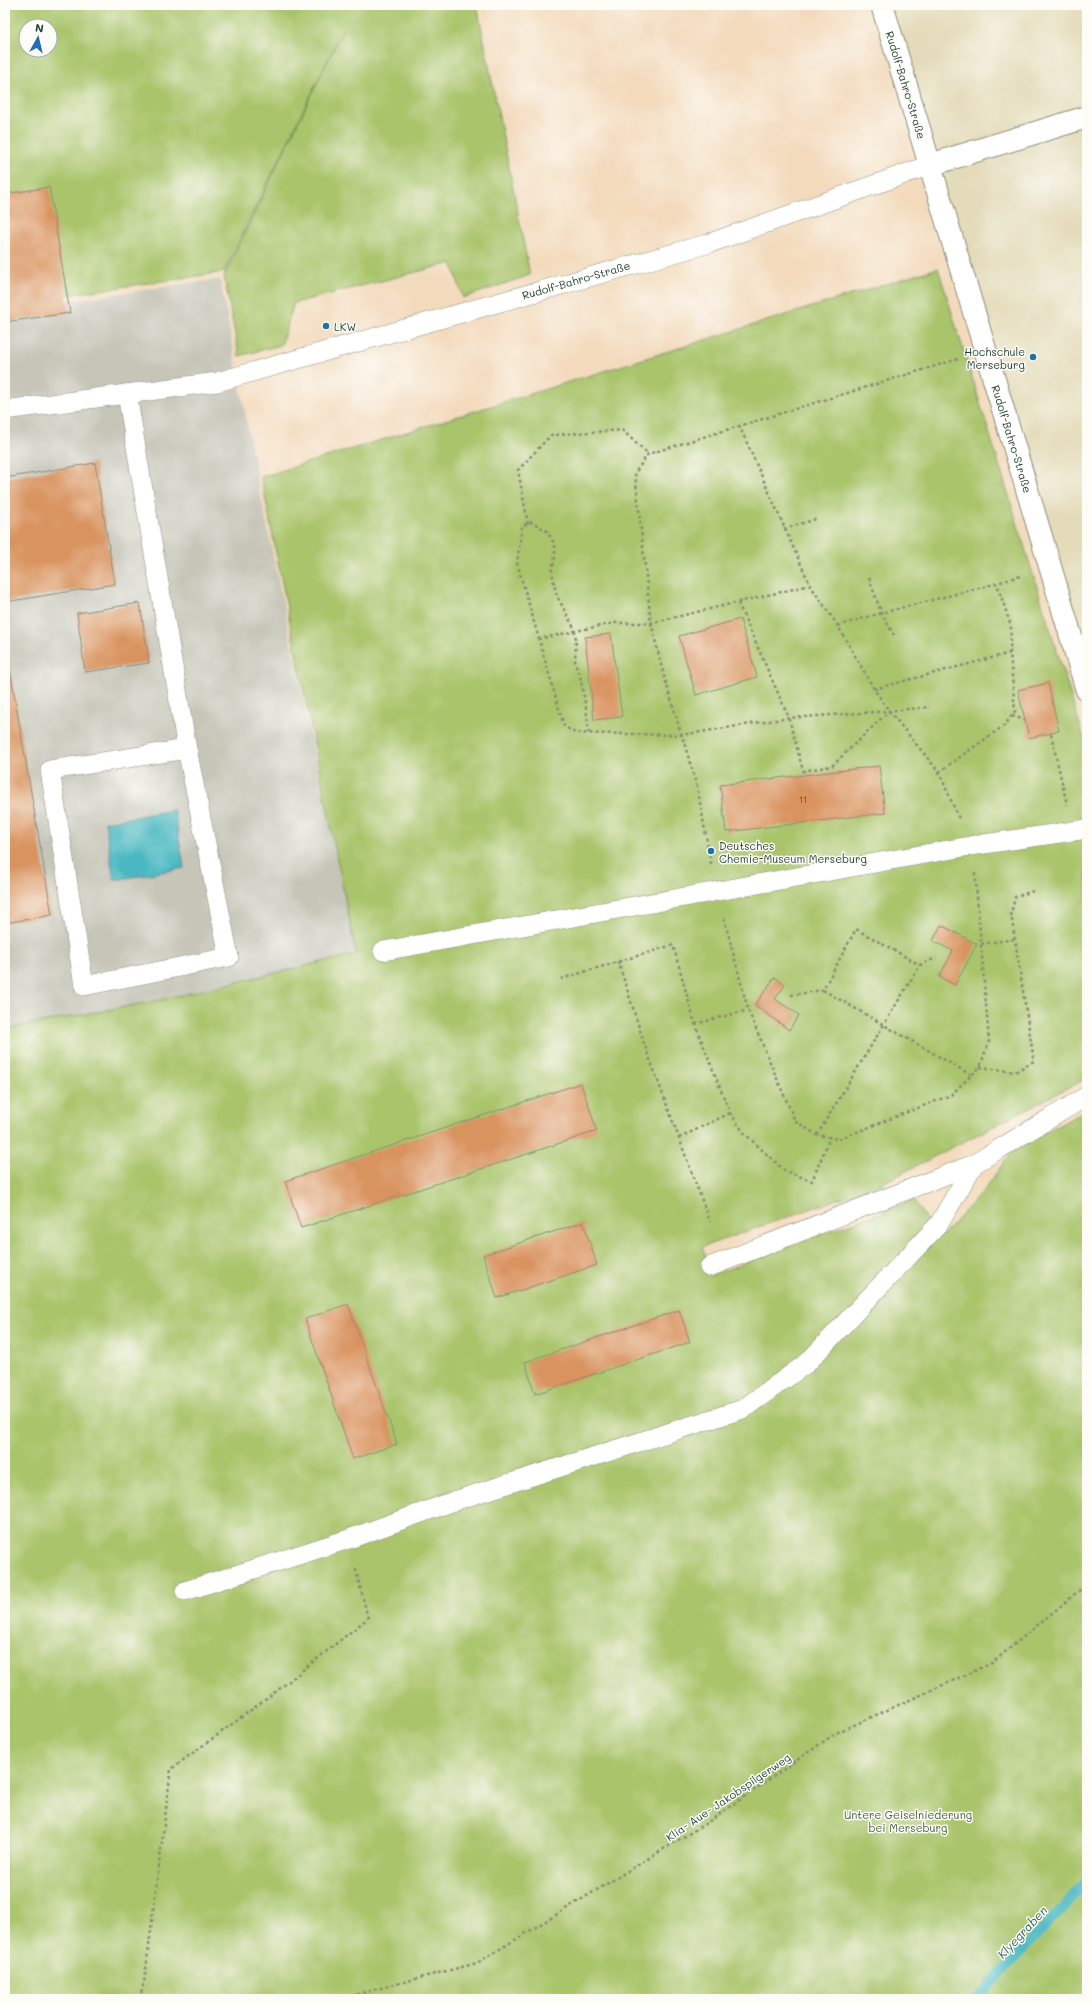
<svg xmlns="http://www.w3.org/2000/svg" width="1092" height="2004" viewBox="0 0 1092 2004" font-family="Mali,sans-serif">
<style>
.built{fill:#e4dbba}
.industrial{fill:#c6c5b8}
.green{fill:#a9c46b;stroke:#648050;fill-rule:evenodd}
.water{fill:#4ab8c2;stroke:#347a7b}
.lines{fill:none;stroke-linecap:round;stroke-linejoin:round}
.stream{stroke:#4ab8c2;stroke-width:10}
.building{fill:#d9935e}
.lane-casing{stroke:#898c78;stroke-width:20}
.street-casing{stroke:#898c78;stroke-width:24}
.path{stroke:#898c78;stroke-width:2.5;stroke-dasharray:3 3;stroke-linecap:butt}
.lane{stroke:#fff;stroke-width:19}
.street{stroke:#fff;stroke-width:22}
.poi-dot{fill:#1f6fb2;stroke:#fdfcf7;stroke-width:1.5}
.labels{text-anchor:middle;dominant-baseline:central;stroke-width:3;stroke-linejoin:round;paint-order:stroke}
.number-label{font-size:9px;fill:#4e523e}
.street-label{font-size:11px;fill:#1f3d34;stroke:#fdfcf7}
.poi-label{font-size:11px;fill:#1f3d34;stroke:#fdfcf7;text-anchor:start}
.park-label{font-size:11px;fill:#425f42;stroke:#fdfcf7}
.water-label{font-size:12px;font-style:italic;fill:#2c625f;stroke:#fdfcf7}
</style>
<rect width="100%" height="100%" fill="#fdfcf7"/>
<filter id="ink" filterUnits="userSpaceOnUse"><feTurbulence type="fractalNoise" baseFrequency=".025" numOctaves="2"/><feDisplacementMap in="SourceGraphic" scale="8" xChannelSelector="R" yChannelSelector="G"/><feConvolveMatrix kernelMatrix="1 2 1 2 8 2 1 2 1" color-interpolation-filters="sRGB"/></filter>
<filter id="wash" filterUnits="userSpaceOnUse"><feTurbulence type="fractalNoise" baseFrequency=".012" numOctaves="4" result="noise"/><feDisplacementMap in="SourceGraphic" scale="16" xChannelSelector="R" yChannelSelector="G"/><feGaussianBlur stdDeviation="0.9" result="paint"/><feColorMatrix in="noise" values="0 0 0 0 0 0 0 0 0 0 0 0 0 0 0 0 0 1.4 0 .05"/><feComposite in="paint" operator="in"/></filter>
<g filter="url(#wash)">
<rect width="100%" height="100%" fill="#f3dabc"/>
<polygon class="built" points="873,5 1087,5 1087,708"/>
<polygon class="industrial" points="220,279 258,482 356,954 156,1001 5,1030 5,310"/>
<g class="green">
<path d="M5,5H477L530,275L463,298L452,263L294,303L281,345L239,356L224,276L343,29L224,272L5,304ZM26,26H50V50H26Z"/>
<polygon points="938,268 1087,748 1087,1078 881,1184 702,1247 712,1275 914,1200 926,1220 943,1235 986,1188 1013,1149 1087,1110 1087,1999 5,1999 5,1029 156,1001 356,954 261,477"/>
</g>
<polygon class="water" points="174,810 184,868 114,880 105,822"/>
<g class="lines">
<polyline class="stream" points="976,1999 1087,1882"/>
</g>
<g id="blocks">
<g class="building">
<polygon points="49,187 70,313 5,322 5,194"/>
<polygon points="95,463 115,584 5,602 5,478"/>
<polygon points="140,603 149,663 85,672 77,613"/>
<polygon points="740,619 757,677 696,695 679,636"/>
<polygon points="611,634 622,717 594,720 585,637"/>
<polygon points="5,640 52,915 5,923"/>
<polygon points="1048,683 1059,731 1029,738 1018,690"/>
<polygon points="879,766 885,813 726,832 720,785"/>
<polygon points="941,925 977,944 955,985 939,977 953,951 933,941"/>
<polygon points="775,977 785,985 775,999 799,1015 789,1030 755,1005"/>
<polygon points="581,1083 597,1131 301,1228 285,1181"/>
<polygon points="583,1222 597,1265 497,1298 483,1255"/>
<polygon points="348,1304 397,1444 353,1459 305,1319"/>
<polygon points="679,1310 690,1342 535,1394 525,1362"/>
</g>
</g>
</g>
<g filter="url(#ink)">
<use href="#blocks" fill-opacity="0" stroke="#898c78" stroke-width="1"/>
<g class="lines">
<defs>
<g id="lane">
<polyline points="127,394 187,749 229,957 84,986 50,770 187,749"/>
<polyline points="5,410 217,382 710,243 930,165"/>
<polyline points="383,951 970,846 1087,829"/>
<polyline points="709,1267 974,1164 1087,1096"/>
<polyline points="185,1591 349,1539 457,1500 743,1409 807,1363 939,1224 974,1164"/>
</g>
<g id="street">
<polyline points="882,5 1087,690"/>
<polyline points="930,165 1087,117"/>
</g>
</defs>
<use href="#lane" class="lane-casing"/>
<use href="#street" class="street-casing"/>
<g class="path">
<polyline points="739,425 810,585 838,626 874,689 889,711 939,772 960,821"/>
<polyline points="528,524 518,470 551,435 622,430 648,454"/>
<polyline points="784,529 816,519"/>
<polyline points="869,578 881,612 894,635"/>
<polyline points="738,603 789,718 803,771 832,766 889,711 930,707"/>
<path d="M838,626C899,606 962,595 1023,575"/>
<polyline points="538,639 614,623 651,623 810,585"/>
<polyline points="874,689 1010,653"/>
<polyline points="1012,716 1025,720"/>
<polyline points="589,733 586,708 580,676 575,663 576,639 574,628 557,596 554,584 552,570 555,557 555,545 547,531 532,522 522,526 517,563 564,726 575,733 681,735 789,718 889,711"/>
<polyline points="1051,734 1067,805"/>
<polyline points="939,772 1005,725 1015,711 1010,653 1011,626 997,584"/>
<polyline points="711,864 697,786 664,676 651,623 635,473 648,454 958,359"/>
<polyline points="724,918 748,1010 795,1121 817,1135 839,1139 951,1095 980,1067 989,1041 975,873"/>
<polyline points="981,944 1015,939"/>
<polyline points="618,961 645,1046 710,1222"/>
<polyline points="561,979 673,945 695,1024 730,1113 745,1134 785,1171 812,1181 830,1137"/>
<polyline points="823,990 971,1075"/>
<polyline points="791,995 823,990 856,929 920,965"/>
<polyline points="695,1024 748,1010"/>
<polyline points="980,1067 1015,1072 1034,1061 1011,914 1015,897 1033,891"/>
<polyline points="817,1135 920,965 936,958"/>
<polyline points="679,1138 730,1113"/>
<polyline points="140,1999 145,1977 171,1769 273,1694 368,1618 355,1566"/>
<polyline points="339,1999 477,1963 708,1822 836,1733 992,1663 1087,1584"/>
</g>
<use href="#lane" class="lane"/>
<use href="#street" class="street"/>
</g>
</g>
<g class="poi-dot">
<circle cx="326" cy="326" r="4"/>
<circle cx="1033" cy="357" r="4"/>
<circle cx="711" cy="851" r="4"/>
</g>
<g class="labels">
<g class="number-label">
<text x="803" y="799">11</text>
</g>
<g class="street-label">
<text transform="translate(906 85) rotate(73)">Rudolf-Bahro-Straße</text>
<text transform="translate(576 280) rotate(-16)">Rudolf-Bahro-Straße</text>
<text transform="translate(1012 439) rotate(73)">Rudolf-Bahro-Straße</text>
<text transform="translate(728 1797) rotate(-34)">Klia- Aue- Jakobspilgerweg</text>
</g>
<g class="poi-label">
<text x="334" y="326">LKW</text>
<text x="1025" y="351" text-anchor="end">Hochschule<tspan x="1025" dy="13">Merseburg</tspan></text>
<text x="719" y="845">Deutsches<tspan x="719" dy="13">Chemie-Museum Merseburg</tspan></text>
</g>
<g class="park-label">
<text x="908" y="1814">Untere Geiselniederung<tspan x="908" dy="13">bei Merseburg</tspan></text>
</g>
<g class="water-label">
<text transform="translate(1022 1932) rotate(-47)">Klyegraben</text>
</g>
</g>
<rect width="1092" height="2004" fill="none" stroke="#fdfcf7" stroke-width="20"/>
<g transform="translate(38 38) rotate(8)"><circle r="19" fill="#fdfcf7" stroke="#a4b0a9"/>
<path d="M0-3L7 15L0 10L-7 15Z" fill="#1f6fb2"/>
<text y="-6" font-size="11" font-weight="bold" text-anchor="middle" fill="#1f3d34">N</text>
</g>
</svg>
